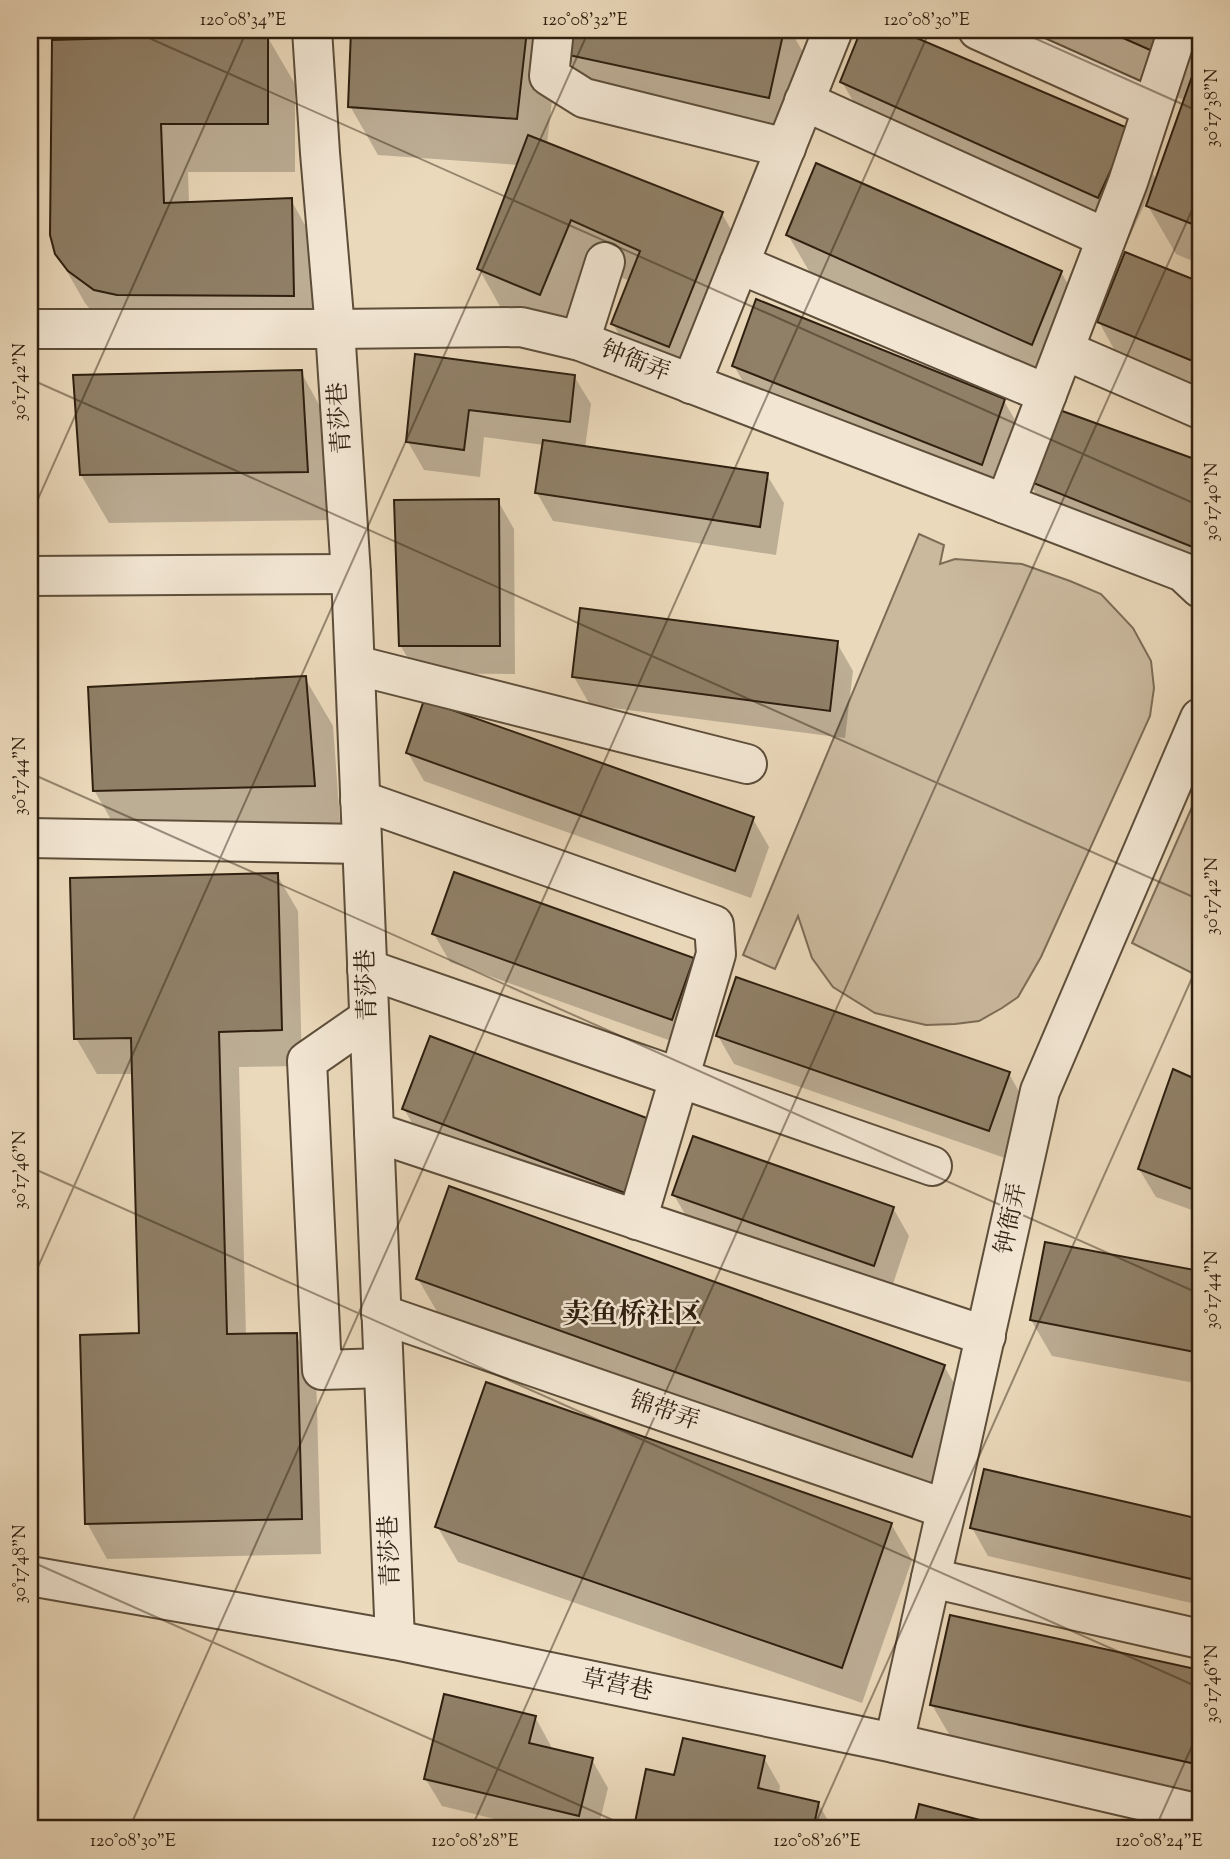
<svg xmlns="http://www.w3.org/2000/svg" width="1230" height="1859" viewBox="0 0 1230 1859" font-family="'Sorts Mill Goudy','Noto Serif SC',serif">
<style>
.green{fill:#cbb99e;stroke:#7c6c56;stroke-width:2}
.shadow{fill:#0003}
.building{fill:#908068;stroke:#2e1f0f;stroke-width:2}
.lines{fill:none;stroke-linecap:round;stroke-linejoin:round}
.minor-casing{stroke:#5d4e3a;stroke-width:42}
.minor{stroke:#f2e6d3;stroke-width:38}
.ticks{fill:none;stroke:#2e1f0f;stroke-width:2;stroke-opacity:0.45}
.labels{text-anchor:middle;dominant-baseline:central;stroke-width:5;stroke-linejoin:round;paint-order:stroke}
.street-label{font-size:24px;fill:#2e1f0f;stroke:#f2e6d3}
.quarter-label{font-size:28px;font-weight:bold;fill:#2e1f0f;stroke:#f2e6d3}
.neatline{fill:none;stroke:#2e1f0f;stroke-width:2.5}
.ticks-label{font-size:18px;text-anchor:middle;fill:#2e1f0f}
</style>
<rect width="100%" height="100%" fill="#ebd9bb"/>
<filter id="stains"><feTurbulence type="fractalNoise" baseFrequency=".00286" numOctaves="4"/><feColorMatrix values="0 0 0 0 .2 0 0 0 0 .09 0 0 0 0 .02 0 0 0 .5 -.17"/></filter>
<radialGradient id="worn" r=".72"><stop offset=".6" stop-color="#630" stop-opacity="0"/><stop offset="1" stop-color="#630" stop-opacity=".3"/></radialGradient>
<g class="green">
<polygon points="919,534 944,545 940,564 955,559 1022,564 1070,581 1101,594 1133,628 1151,661 1154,688 1150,716 1041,957 1018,997 1002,1008 979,1021 955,1024 926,1025 875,1013 833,987 812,958 798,916 775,969 743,955"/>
<polygon points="1200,789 1200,977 1132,943"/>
</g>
<g class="shadow">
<polygon points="353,30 560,30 547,144 722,214 750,262 696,394 641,372 613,324 630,281 599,268 567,342 506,317 479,269 519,165 378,155 350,106"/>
<polygon points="570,30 790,30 813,69 796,146 594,102 566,54"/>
<polygon points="863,30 893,30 1128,131 1157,181 1186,101 1025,30 1200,30 1200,264 1176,254 1148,206 1154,191 1151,190 1126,245 870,130 842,82"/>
<polygon points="267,36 295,84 295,172 188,172 189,204 291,200 318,248 321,344 98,319 85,303 57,254 53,42"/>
<polygon points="788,235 1061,272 1089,321 1060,392 816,283"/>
<polygon points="1126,254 1200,284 1200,401 1126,371 1099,322"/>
<polygon points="417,356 574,376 591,404 585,448 767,475 784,503 776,555 553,521 537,493 544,445 484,437 480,477 424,470 408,442"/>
<polygon points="734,366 1004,401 1032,449 1010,512 762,414"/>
<polygon points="301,372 328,421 334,520 109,523 81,475"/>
<polygon points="1055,411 1200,463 1200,586 1056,529 1028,480"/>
<polygon points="498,501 514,529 515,674 417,673 400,645"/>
<polygon points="837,643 853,671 845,738 590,705 574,677"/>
<polygon points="305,678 333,726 341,834 122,839 94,790"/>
<polygon points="408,753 753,819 769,847 751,898 424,781"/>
<polygon points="277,875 298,911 302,1066 239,1067 246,1336 296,1335 316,1371 321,1554 107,1559 87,1523 141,1335 134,1074 97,1074 76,1038"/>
<polygon points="434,934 693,959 709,988 688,1047 450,962"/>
<polygon points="718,1036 1009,1074 1025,1102 1005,1158 734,1064"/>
<polygon points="1174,1071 1200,1083 1200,1213 1156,1197 1139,1169"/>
<polygon points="404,1109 659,1124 648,1223 420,1137"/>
<polygon points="674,1195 893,1208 909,1236 890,1293 690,1223"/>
<polygon points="1046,1244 1200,1273 1200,1384 1052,1356 1031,1320"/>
<polygon points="418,1279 944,1366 965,1402 932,1492 439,1315"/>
<polygon points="985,1471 1200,1521 1200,1605 988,1556 972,1528"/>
<polygon points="891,1524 912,1560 862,1703 458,1562 437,1526"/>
<polygon points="951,1617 1200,1672 1200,1795 953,1741 932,1705"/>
<polygon points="535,1717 551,1746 550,1750 592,1760 608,1788 598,1829 536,1829 442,1806 425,1778"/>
<polygon points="764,1758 780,1786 779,1794 818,1803 833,1829 637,1829 635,1827 676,1778"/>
</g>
<g class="building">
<polygon points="351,30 527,30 517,119 348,107"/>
<polygon points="568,30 784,30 769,98 564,54"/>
<polygon points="861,30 898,30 1130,129 1098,198 840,82"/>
<polygon points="1105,30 1170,30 1159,54"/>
<polygon points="268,34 268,124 161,124 164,203 292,198 294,296 117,295 94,290 68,271 55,254 50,235 52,40"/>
<polygon points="1200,54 1200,227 1146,206"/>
<polygon points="528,135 723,212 669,347 611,324 640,251 571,220 540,295 477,269"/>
<polygon points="816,163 1062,271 1032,345 786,235"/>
<polygon points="1125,252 1200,282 1200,364 1097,322"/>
<polygon points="756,299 1005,399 982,465 732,366"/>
<polygon points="415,354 575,375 570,422 469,410 464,450 406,442"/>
<polygon points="302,370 308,472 80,475 73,375"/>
<polygon points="1054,408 1200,461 1200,550 1026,480"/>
<polygon points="543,440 768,473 760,527 535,493"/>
<polygon points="499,499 500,646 399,646 394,500"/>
<polygon points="580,608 838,641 830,711 572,677"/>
<polygon points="306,676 315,786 93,791 88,687"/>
<polygon points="424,700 754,817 735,871 406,753"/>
<polygon points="454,872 694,958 672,1020 432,934"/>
<polygon points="278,873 282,1030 219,1032 227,1334 297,1333 302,1519 85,1524 80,1335 139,1333 131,1038 74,1039 70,878"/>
<polygon points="736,977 1010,1072 989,1131 716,1036"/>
<polygon points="430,1036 660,1123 633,1196 402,1109"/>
<polygon points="1173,1069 1200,1081 1200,1192 1138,1169"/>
<polygon points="693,1136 894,1207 874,1266 672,1195"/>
<polygon points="449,1186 945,1365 912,1457 416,1279"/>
<polygon points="1045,1242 1200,1271 1200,1353 1030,1320"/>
<polygon points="486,1382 892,1523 842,1668 435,1527"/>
<polygon points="984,1469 1200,1519 1200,1581 970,1528"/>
<polygon points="950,1615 1200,1670 1200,1765 930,1705"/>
<polygon points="444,1694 536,1716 529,1743 593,1758 579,1816 424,1779"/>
<polygon points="683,1738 765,1756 758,1788 819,1802 813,1829 644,1829 634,1827 646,1769 674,1775"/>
<polygon points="919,1804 1014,1829 913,1829"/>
</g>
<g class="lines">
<defs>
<g id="minor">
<polyline points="312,30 320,153 335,329 351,574 395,1640"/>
<polyline points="554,30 549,76 584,98 786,148"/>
<polyline points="978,30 1152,108"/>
<polyline points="804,101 1106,238"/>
<polyline points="739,264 1047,394"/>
<polyline points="30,329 335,329 521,327 580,341 1183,572 1200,588"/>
<polyline points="580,341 605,262"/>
<polyline points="1064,350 1200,409"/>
<polyline points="691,384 833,30"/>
<polyline points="1005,504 1128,182 1178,30"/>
<polyline points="30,576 351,574"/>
<polyline points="355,665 747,764"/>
<polyline points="360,800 714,925 716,954 637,1220"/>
<polyline points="30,838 362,844"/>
<polyline points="367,969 932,1166"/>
<polyline points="369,1018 307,1061 322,1370 383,1368"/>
<polyline points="374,1132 986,1336"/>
<polyline points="381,1314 946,1509"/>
<polyline points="30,1576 395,1640 894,1743 1200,1814"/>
<polyline points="931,1578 1200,1639"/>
<polyline points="894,1743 1040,1091 1200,718"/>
</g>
</defs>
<use href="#minor" class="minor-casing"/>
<use href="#minor" class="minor"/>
</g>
<path class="ticks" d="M131,30L1200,506M1016,30L1200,112M30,379L1200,900M30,517L247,30M30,773L1200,1294M30,1167L1200,1688M30,1285L589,30M30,1561L633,1829M129,1829L930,30M471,1829L1200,192M813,1829L1200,960M1155,1829L1200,1728"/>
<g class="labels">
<g class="street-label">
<text transform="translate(635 362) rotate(21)">钟衙弄</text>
<text transform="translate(341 418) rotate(-94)">青莎巷</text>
<text transform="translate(368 985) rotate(-92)">青莎巷</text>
<text transform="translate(1012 1219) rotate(-78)">钟衙弄</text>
<text transform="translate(664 1412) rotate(19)">锦带弄</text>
<text transform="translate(391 1551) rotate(-92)">青莎巷</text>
<text transform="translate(617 1686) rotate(12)">草营巷</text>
</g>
<g class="quarter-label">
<text x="632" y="1316">卖鱼桥社区</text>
</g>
</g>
<rect width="1230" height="1859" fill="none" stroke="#ebd9bb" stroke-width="77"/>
<rect x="38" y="38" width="1154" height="1782" class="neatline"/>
<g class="ticks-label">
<text x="243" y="25">120°08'34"E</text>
<text x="585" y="25">120°08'32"E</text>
<text x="927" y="25">120°08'30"E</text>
<text transform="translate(1211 108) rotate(-90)" y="6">30°17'38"N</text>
<text transform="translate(19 382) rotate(-90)" y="6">30°17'42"N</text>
<text transform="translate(1211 502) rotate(-90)" y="6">30°17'40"N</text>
<text transform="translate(19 776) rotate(-90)" y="6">30°17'44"N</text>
<text transform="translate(1211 896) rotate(-90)" y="6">30°17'42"N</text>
<text transform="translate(19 1170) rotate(-90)" y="6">30°17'46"N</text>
<text transform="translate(1211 1290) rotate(-90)" y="6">30°17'44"N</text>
<text transform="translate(19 1564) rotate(-90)" y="6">30°17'48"N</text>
<text transform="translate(1211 1684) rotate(-90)" y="6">30°17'46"N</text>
<text x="133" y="1846">120°08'30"E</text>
<text x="475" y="1846">120°08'28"E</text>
<text x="817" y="1846">120°08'26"E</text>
<text x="1159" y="1846">120°08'24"E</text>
</g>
<rect width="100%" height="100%" filter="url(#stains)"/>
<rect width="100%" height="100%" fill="url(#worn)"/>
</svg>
